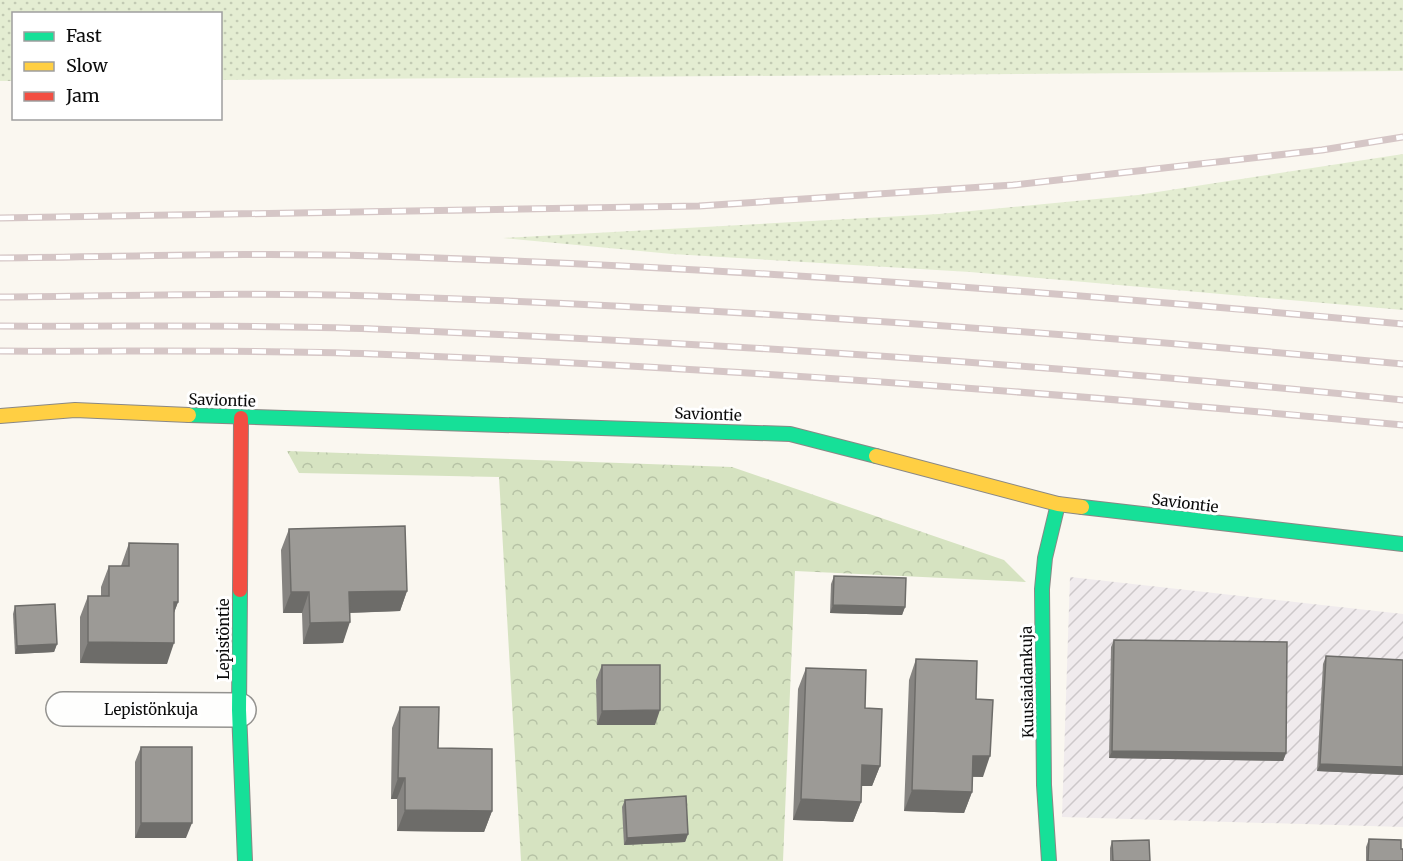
<svg xmlns="http://www.w3.org/2000/svg" width="1403" height="861" viewBox="0 0 1403 861" font-family="Merriweather,serif">
<style>
.industrial{fill:url(#industrial-furrows)}
.grass{fill:url(#grass-dots)}
.forest{fill:url(#forest-crowns)}
.lines{fill:none;stroke-linecap:round;stroke-linejoin:round}
.street-casing{stroke:#93928f;stroke-width:36}
.fast-casing{stroke:#8a8885;stroke-width:16}
.slow-casing{stroke:#8a8885;stroke-width:16}
.jam-casing{stroke:#8a8885;stroke-width:16}
.street{stroke:#fefefd;stroke-width:33}
.fast{stroke:#16e098;stroke-width:14}
.slow{stroke:#ffcf43;stroke-width:14}
.jam{stroke:#f24e42;stroke-width:14}
.rail-casing{stroke:#d5c6c6;stroke-width:7}
.rail{stroke:#fff;stroke-width:4.5;stroke-dasharray:14;stroke-linecap:butt}
.wall{fill:#868481}
.shaded-wall{fill:#6d6c69}
.building{fill:#9c9a96;stroke:#6d6c69;stroke-width:1.5}
.labels{text-anchor:middle;dominant-baseline:central;stroke-width:6;stroke-linejoin:round;paint-order:stroke}
.street-label{font-size:15px;fill:#0c0c0c;stroke:#fff}
</style>
<defs>
<pattern id="industrial-furrows" width="10" height="10" patternUnits="userSpaceOnUse" patternTransform="scale(1.5)"><rect width="10" height="10" fill="#f0ebed"/><path d="M-1 1l2-2M0 10L10 0M9 11l2-2" fill="none" stroke="#cdc8ca"/></pattern>
<pattern id="grass-dots" width="8" height="8" patternUnits="userSpaceOnUse" patternTransform="scale(1.5)"><rect width="8" height="8" fill="#e4edd2"/><path d="M2 2h.1M6 6h.1" fill="none" stroke="#c2cab3" stroke-width="1.8" stroke-linecap="round"/></pattern>
<pattern id="forest-crowns" width="20" height="18" patternUnits="userSpaceOnUse" patternTransform="scale(1.5)"><rect width="20" height="18" fill="#d6e3c1"/><path d="M2 6a3 3 0 1 1 6 0M12 15a3 3 0 1 1 6 0" fill="none" stroke="#b6c2a5"/></pattern>
</defs>
<rect width="100%" height="100%" fill="#faf7f0"/>
<polygon class="industrial" points="1070,577 1403,614 1403,827 1062,817"/>
<g class="grass">
<polygon points="0,0 1403,0 1403,71 221,80 220,14 14,14 13,81 0,81"/>
<polygon points="1403,154 1403,310 970,272 672,254 503,238 939,214 1138,195"/>
</g>
<polygon class="forest" points="287,451 732,467 1004,560 1026,582 795,571 783,861 521,861 499,477 299,473"/>
<g class="lines">
<defs>
<polyline id="street" points="63,709 239,710"/>
<g id="fast">
<polyline points="189,415 790,434 876,456"/>
<polyline points="1082,507 1403,544"/>
<polyline points="240,590 239,710 245,861"/>
<polyline points="1049,861 1044,785 1042,589 1045,558 1058,504"/>
</g>
<g id="slow">
<polyline points="0,416 75,410 189,415"/>
<polyline points="876,456 1058,504 1082,507"/>
</g>
<polyline id="jam" points="240,590 241,418"/>
</defs>
<use href="#street" class="street-casing"/>
<use href="#fast" class="fast-casing"/>
<use href="#slow" class="slow-casing"/>
<use href="#jam" class="jam-casing"/>
<use href="#street" class="street"/>
<use href="#fast" class="fast"/>
<use href="#slow" class="slow"/>
<use href="#jam" class="jam"/>
<defs>
<g id="rail">
<polyline points="0,218 699,206 1013,185 1322,150 1403,137"/>
<path d="M0,258C125,257 250,252 374,256C718,266 1061,292 1403,324"/>
<path d="M0,297C125,296 250,292 374,296C718,307 1061,332 1403,364"/>
<path d="M0,326C125,327 250,324 374,329C718,343 1061,365 1403,400"/>
<path d="M0,351C125,352 250,349 374,354C718,367 1061,393 1403,425"/>
</g>
</defs>
<use href="#rail" class="rail-casing"/>
<use href="#rail" class="rail"/>
</g>
<g class="wall">
<polygon points="289,529 407,591 400,611 350,613 343,643 303,644 302,613 283,613 281,550"/>
<polygon points="129,543 178,602 174,613 167,664 80,663 80,617 88,596 101,596 101,587 109,566 121,566"/>
<polygon points="834,576 905,607 902,615 830,613 831,584"/>
<polygon points="15,606 57,644 54,652 15,654 13,614"/>
<polygon points="1114,640 1286,753 1283,761 1109,758 1111,647"/>
<polygon points="1326,656 1403,660 1403,775 1317,771 1323,664"/>
<polygon points="916,659 976,699 983,777 972,777 972,792 964,813 904,811 909,680"/>
<polygon points="602,665 655,725 597,725 596,680"/>
<polygon points="806,668 865,708 880,766 872,786 861,786 861,802 853,822 793,820 798,689"/>
<polygon points="400,707 438,748 492,811 484,832 397,831 397,799 391,799 392,728"/>
<polygon points="141,747 186,838 135,838 135,762"/>
<polygon points="625,800 688,834 685,842 624,845 622,807"/>
<polygon points="1369,839 1403,861 1366,861 1366,847"/>
<polygon points="1112,841 1150,861 1110,861 1110,848"/>
</g>
<g class="shaded-wall">
<polygon points="407,591 400,611 342,613 349,592"/>
<polygon points="291,592 309,592 302,613 283,613"/>
<polygon points="174,602 178,602 170,623"/>
<polygon points="833,605 905,607 902,615 830,613"/>
<polygon points="350,622 343,643 303,644 310,623"/>
<polygon points="88,642 174,643 167,664 80,663"/>
<polygon points="57,644 54,652 15,654 17,646"/>
<polygon points="660,710 655,725 597,725 602,711"/>
<polygon points="1112,751 1286,753 1283,761 1109,758"/>
<polygon points="973,756 990,756 983,777 965,776"/>
<polygon points="1320,764 1403,767 1403,775 1317,771"/>
<polygon points="862,765 880,766 872,786 854,786"/>
<polygon points="398,778 405,778 397,799 391,799"/>
<polygon points="912,790 972,792 964,813 904,811"/>
<polygon points="801,799 861,802 853,822 793,820"/>
<polygon points="405,810 492,811 484,832 397,831"/>
<polygon points="141,823 192,823 186,838 135,838"/>
<polygon points="688,834 685,842 624,845 627,838"/>
</g>
<g class="building">
<polygon points="405,526 407,591 349,592 350,622 310,623 309,592 291,592 289,529"/>
<polygon points="129,543 178,544 178,602 174,602 174,643 88,642 88,596 109,596 109,566 129,566"/>
<polygon points="834,576 906,578 905,607 833,605"/>
<polygon points="55,604 57,644 17,646 15,606"/>
<polygon points="1114,640 1287,642 1286,753 1112,751"/>
<polygon points="1326,656 1403,660 1403,767 1320,764"/>
<polygon points="916,659 977,661 976,699 993,700 990,756 973,756 972,792 912,790"/>
<polygon points="602,665 660,665 660,710 602,711"/>
<polygon points="806,668 866,670 865,708 882,709 880,766 862,765 861,802 801,799"/>
<polygon points="400,707 439,707 438,748 492,749 492,811 405,810 405,778 398,778"/>
<rect x="141" y="747" width="51" height="76"/>
<polygon points="686,796 688,834 627,838 625,800"/>
<polygon points="1369,839 1401,840 1401,849 1403,849 1403,861 1368,861"/>
<polygon points="1149,840 1150,861 1113,861 1112,841"/>
</g>
<g class="labels">
<g class="street-label">
<text transform="translate(222 400) rotate(2)">Saviontie</text>
<text transform="translate(708 414) rotate(2)">Saviontie</text>
<text transform="translate(1185 503) rotate(7)">Saviontie</text>
<text transform="translate(223 639) rotate(-90)">Lepistöntie</text>
<text transform="translate(1027 682) rotate(-91)">Kuusiaidankuja</text>
<text x="151" y="709">Lepistönkuja</text>
</g>
</g>
<rect x="12" y="12" width="210" height="108" fill="#ffffff" stroke="#9e9e9e" stroke-width="1.5"/>
<rect x="24" y="32" width="30" height="9" fill="#16e098" stroke="#9e9e9e" stroke-width="1.5"/>
<text x="66" y="42" font-size="18" fill="#0c0c0c">Fast</text>
<rect x="24" y="62" width="30" height="9" fill="#ffcf43" stroke="#9e9e9e" stroke-width="1.5"/>
<text x="66" y="72" font-size="18" fill="#0c0c0c">Slow</text>
<rect x="24" y="92" width="30" height="9" fill="#f24e42" stroke="#9e9e9e" stroke-width="1.5"/>
<text x="66" y="102" font-size="18" fill="#0c0c0c">Jam</text>
</svg>
